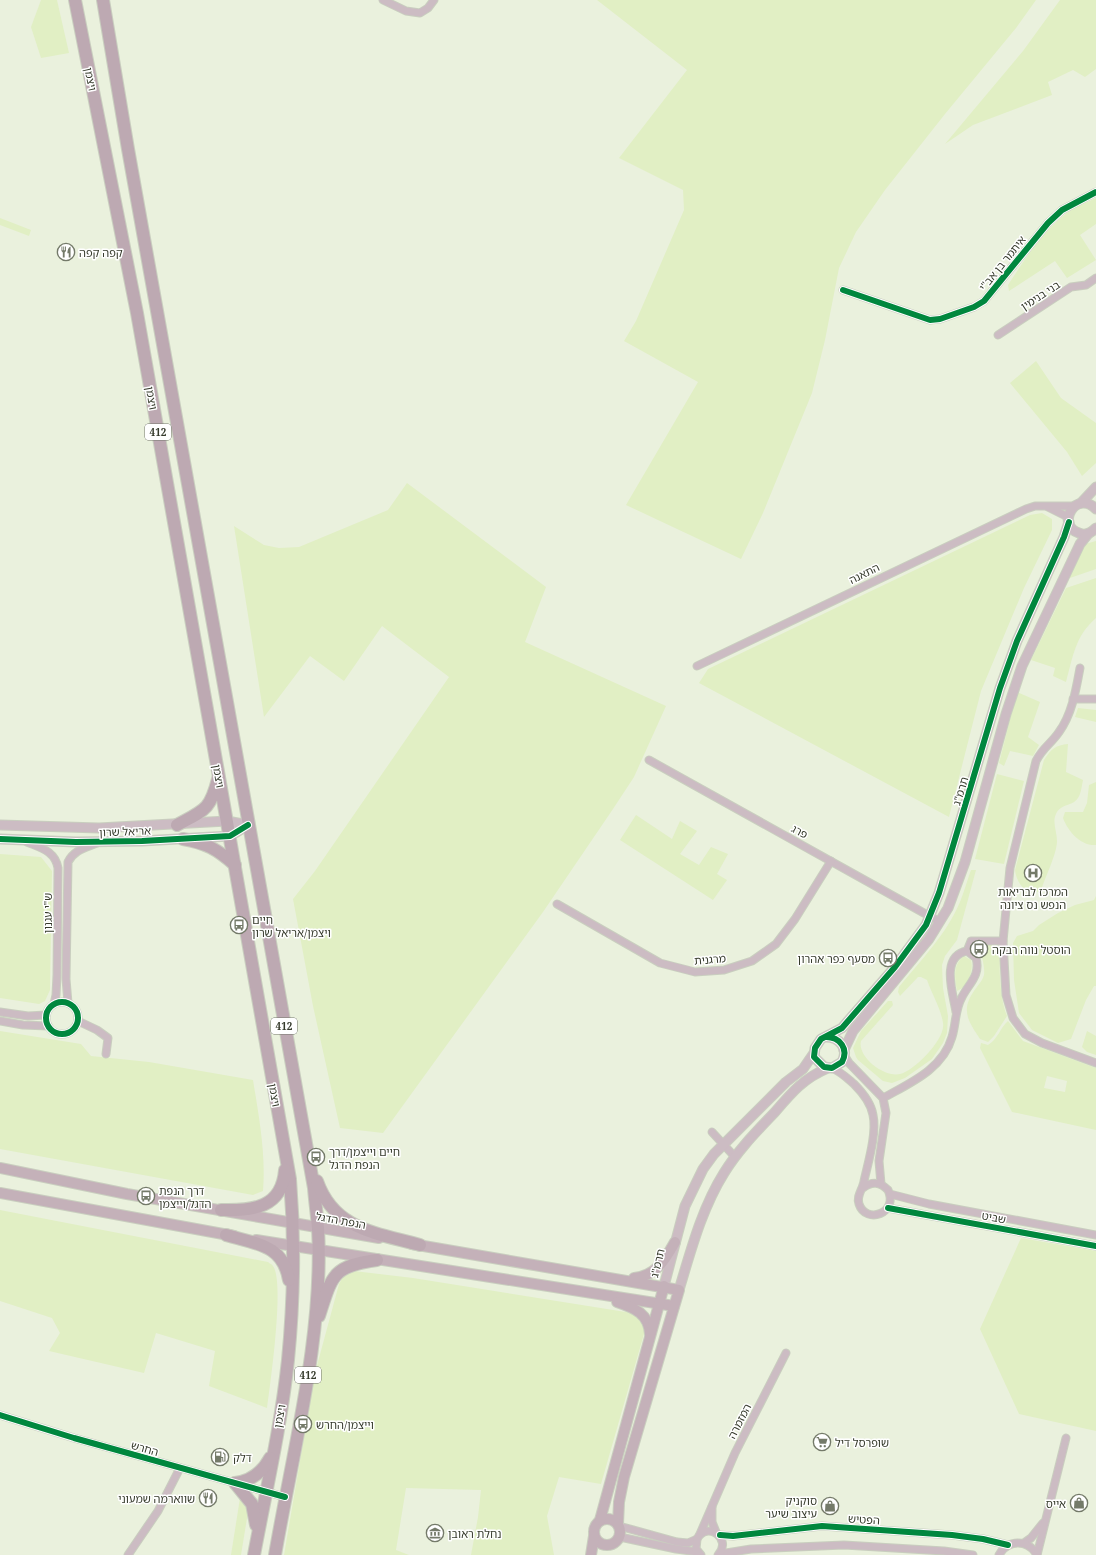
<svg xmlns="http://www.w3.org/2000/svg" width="1096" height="1555" viewBox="0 0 1096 1555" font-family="'Noto Serif','Noto Sans Hebrew',serif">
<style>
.green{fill:#e1efc4;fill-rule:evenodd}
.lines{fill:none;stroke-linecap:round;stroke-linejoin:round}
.minor-casing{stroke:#c9cebf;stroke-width:9}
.tertiary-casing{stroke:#c9cebf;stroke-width:11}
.secondary-casing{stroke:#c9cebf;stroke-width:12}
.primary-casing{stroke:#c9cebf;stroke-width:14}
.minor{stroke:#ccbcc3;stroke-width:7}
.tertiary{stroke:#ccbcc3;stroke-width:9}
.secondary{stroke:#c4b1b9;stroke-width:10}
.primary{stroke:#bda9b2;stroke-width:12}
.cycleway-casing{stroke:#fff;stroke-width:8}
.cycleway{stroke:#00873e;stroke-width:6}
.labels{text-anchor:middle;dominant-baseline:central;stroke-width:3;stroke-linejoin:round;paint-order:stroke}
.shield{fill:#fff;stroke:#72756b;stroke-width:1}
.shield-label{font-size:10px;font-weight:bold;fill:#353a2b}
.street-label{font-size:11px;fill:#353a2b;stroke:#fff}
.poi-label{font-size:11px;fill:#353a2b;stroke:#fff;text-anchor:start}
</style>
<rect width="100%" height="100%" fill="#eaf1dd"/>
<g class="green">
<polygon points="41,0 57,0 69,53 41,58 31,27"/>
<polygon points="597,0 1036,0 1016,28 945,114 885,190 856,232 839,268 825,340 812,393 763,513 741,559 626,505 698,382 624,341 636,321 684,210 683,190 619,158 687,70"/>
<polygon points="1060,0 1096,0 1096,69 1085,77 1073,70 1048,82 1052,95 973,125 945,144 1023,51"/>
<path d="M1096,198V224L1080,235L1096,260L1067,278L1055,261L1009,291L1008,285C1024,260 1044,230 1068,212C1076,207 1087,202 1096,198Z"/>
<polygon points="0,218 31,230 29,236 0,225"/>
<polygon points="1036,361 1061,398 1096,423 1096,463 1082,476 1067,452 1010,383"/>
<polygon points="407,483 546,587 525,642 666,706 634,777 613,809 543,912 383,1133 340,1128 313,1006 293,899 315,871 449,677 382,626 344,681 310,656 264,717 234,526 264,545 279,548 299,547 388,510"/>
<polygon points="1042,513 1052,519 1052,530 1024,588 981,691 949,817 699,683 708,669 1030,515"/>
<polygon points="1096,541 1096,569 1067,579 1085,544"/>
<path d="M1096,578V618C1075,636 1073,657 1066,682L1053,676L1055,668L1031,660L1066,588Z"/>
<polygon points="1017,692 1040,702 1028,737 1039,745 1033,756 1010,751 1004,766 999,763"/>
<polygon points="1078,708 1096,710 1096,722 1075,717"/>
<path d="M1068,744L1066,772L1083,780C1082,785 1081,794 1078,798C1072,807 1061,803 1056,814C1052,822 1057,832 1057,841C1057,854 1045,877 1041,891C1026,895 1017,885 1015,870L1044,760C1051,749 1056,745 1068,744Z"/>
<polygon points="997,774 1024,781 1004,864 975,859"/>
<path d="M1096,782V845C1080,846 1068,831 1063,818L1065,812H1083L1087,803L1089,785Z"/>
<polygon points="636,815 672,839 680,821 697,831 680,854 699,865 711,847 728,854 717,874 727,880 713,900 620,840"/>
<polygon points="0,854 41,857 52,871 50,990 45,1001 39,1004 0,998"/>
<path d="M971,870H976L957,940L945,956L942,965L943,988L948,1016L947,1033L943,1043L932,1059L905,1078L892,1083L883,1081L858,1060L856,1057L853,1048L861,1031L888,1001H892L893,1005L861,1041C857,1057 885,1078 900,1074C914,1071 946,1039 943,1023C941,1009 932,994 927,980L921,977H918L900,996L898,992L899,987C921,960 946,935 960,902C964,892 967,881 971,870Z"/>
<polygon points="1096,896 1096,986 1094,986 1086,1000 1071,1039 1058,1043 1032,1030 1019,1013 1014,980 1013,943 1017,936 1033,931 1039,925 1058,913 1075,905 1094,900"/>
<path d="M986,944L998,946C1001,956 999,966 1000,977C1001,991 1002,1003 1007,1016L994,1036L988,1042L980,1039C969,1022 960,1011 974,991C977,986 982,982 984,975C985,968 982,958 981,951Z"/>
<path d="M964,956L971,960C974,970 968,987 957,991C955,978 952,965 964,956Z"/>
<path d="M1008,1021L1023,1041L1096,1068V1130L1012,1112L980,1048L981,1043L988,1045C998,1039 1000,1028 1008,1021ZM1047,1076L1067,1081L1065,1092L1044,1088Z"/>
<path d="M0,1031L81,1044L91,1056L149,1062L253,1080C259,1117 266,1154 263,1191L253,1195L0,1149Z"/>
<polygon points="1087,1031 1096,1036 1096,1055 1087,1052 1082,1047"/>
<path d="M0,1210L268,1262C270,1264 272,1264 273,1266C285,1282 270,1385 267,1408L209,1386L215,1351L156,1333L144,1373L49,1351L60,1333L52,1318L0,1301Z"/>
<polygon points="1021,1238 1096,1251 1096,1431 1019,1414 980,1329"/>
<polygon points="354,1271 413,1278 632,1313 642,1316 646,1327 601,1484 559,1477 547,1516 554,1555 471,1555 478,1517 481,1490 406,1488 396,1550 409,1555 284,1555 315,1373 339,1284 343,1277"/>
<polygon points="240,1498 249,1506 241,1555 231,1555"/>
</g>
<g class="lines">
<defs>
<g id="minor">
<polyline points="383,0 406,11 420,13 428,8 434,0"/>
<polyline points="843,290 930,320 940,319 974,307 984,301 1048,223 1062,210 1096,192"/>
<polyline points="998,335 1071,287 1086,285 1096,278"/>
<polyline points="1048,507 1068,517"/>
<polyline points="697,666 1026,509 1035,506 1075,506"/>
<path d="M1080,668C1076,690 1072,714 1059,732C1051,744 1043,747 1036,761L1010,868L1003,941L1006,995L1013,1018L1025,1034L1042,1043L1096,1063"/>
<polyline points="1073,699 1096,699"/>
<polyline points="649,760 940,922"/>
<path d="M27,842C41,848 55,851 58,868L57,975L56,995L54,1004"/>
<polyline points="557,904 660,963 695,972 724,970 752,961 776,944 795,919 831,861"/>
<polyline points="967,951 971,941 1003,941"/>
<circle cx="62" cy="1018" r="16"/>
<path d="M68,1003L66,979L68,862C74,850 85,848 97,843"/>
<polyline points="0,1012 28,1016 46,1015"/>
<polyline points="0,1021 23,1025 48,1026"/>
<polyline points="78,1021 97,1030 108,1038 106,1054"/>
<polyline points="844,1055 849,1063 883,1098 886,1113 879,1161 881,1184"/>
<path d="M832,1068C841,1072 847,1078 854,1084C862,1092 871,1103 873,1115C877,1133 868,1163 864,1181C863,1189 856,1196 859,1204C866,1225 899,1213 888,1190C880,1182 872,1181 863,1188"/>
<path d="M883,1098C910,1083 943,1069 952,1037C956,1024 955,1011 961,999C968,984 981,976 976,958L967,951C940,956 953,993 956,1012"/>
<polyline points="712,1132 735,1157"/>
<polyline points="890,1194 929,1204 1096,1235"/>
<polyline points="888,1208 1096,1246"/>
<polyline points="0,1415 74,1438 285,1497"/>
<polyline points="712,1507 712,1522 716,1532"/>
<polyline points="619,1526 677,1542 688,1543 697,1539"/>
<polyline points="700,1534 735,1453 786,1353"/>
<polyline points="720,1535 733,1536 822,1526 952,1535 983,1539 1008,1545"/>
<polyline points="620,1537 676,1549 698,1552"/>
<polyline points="1024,1543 1031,1538 1043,1523"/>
<polyline points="720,1554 751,1549 844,1545 944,1551 973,1555"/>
<polyline points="128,1555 158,1511 180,1468"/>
<path d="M701,1555L696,1549L697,1539C707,1520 733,1539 718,1555"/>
<path d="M999,1555C1008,1539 1028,1539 1037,1555"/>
<polyline points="1037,1555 1066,1438"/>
</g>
<g id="tertiary">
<polyline points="1081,503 1096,487"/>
<path d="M1096,509C1076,489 1055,525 1079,533C1085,536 1091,533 1096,528"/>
<polyline points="0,825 99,828 227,821 248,825"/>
<polyline points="0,839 76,842 142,841 230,836 248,825"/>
<path d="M826,1037C840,1037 849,1049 842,1062L832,1068L824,1067L814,1057L815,1048L821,1039L842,1028L895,967L926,925L939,893L1000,688L1017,641L1064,537L1069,522"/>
<polyline points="844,1050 853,1031 929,939 948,908 965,862 1006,714 1022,666 1080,544 1088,534"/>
<polyline points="664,1286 685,1206 703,1169 714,1154 786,1082 803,1069 814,1053"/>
<path d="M679,1290C691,1250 702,1208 724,1173C738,1150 757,1131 775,1112C792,1092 804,1078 828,1068"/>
</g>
<g id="secondary">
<polyline points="0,1168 127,1194 379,1238"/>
<polyline points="0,1193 234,1236"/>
<polyline points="256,1240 674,1306"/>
<polyline points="412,1244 679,1290 624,1477 619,1502 618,1524"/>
<path d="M634,1278C656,1276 665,1260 675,1242"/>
<path d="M617,1302C635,1308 649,1314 650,1334"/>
<circle cx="607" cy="1532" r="13"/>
<polyline points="600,1520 664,1286"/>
<polyline points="591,1555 594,1536"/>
</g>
<g id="primary">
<path d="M75,0L137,313L290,1179C295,1240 294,1299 288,1360C281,1426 266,1491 254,1555"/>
<path d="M103,0L128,149L314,1188C315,1201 317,1215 318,1228C324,1334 293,1450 275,1555"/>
<path d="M177,825C205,810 210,810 218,779"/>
<path d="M183,839C206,843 217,849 235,865"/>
<path d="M317,1181C334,1230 377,1233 420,1245"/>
<path d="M221,1210C253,1211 282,1208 285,1170"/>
<path d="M226,1235C256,1244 283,1244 289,1280"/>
<path d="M319,1316C332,1276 332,1266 377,1260"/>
<polyline points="235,1483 252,1504 256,1525"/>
<path d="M235,1483C251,1481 262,1473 270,1458"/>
</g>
</defs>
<use href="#minor" class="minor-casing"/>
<use href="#tertiary" class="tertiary-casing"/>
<use href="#secondary" class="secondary-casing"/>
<use href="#primary" class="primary-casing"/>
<use href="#minor" class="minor"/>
<use href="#tertiary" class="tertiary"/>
<use href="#secondary" class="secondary"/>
<use href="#primary" class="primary"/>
<defs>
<g id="cycleway">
<polyline points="843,290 930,320 940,319 974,307 984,301 1048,223 1062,210 1096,192"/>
<polyline points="0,839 76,842 142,841 230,836 248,825"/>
<circle cx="62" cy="1018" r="16"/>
<path d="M826,1037C840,1037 849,1049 842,1062L832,1068L824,1067L814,1057L815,1048L821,1039L842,1028L895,967L926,925L939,893L1000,688L1017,641L1064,537L1069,522"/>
<polyline points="888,1208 1096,1246"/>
<polyline points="0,1415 74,1438 285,1497"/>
<polyline points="720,1535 733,1536 822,1526 952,1535 983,1539 1008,1545"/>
</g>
</defs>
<use href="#cycleway" class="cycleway-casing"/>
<use href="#cycleway" class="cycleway"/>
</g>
<defs>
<symbol id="restaurant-ring" viewBox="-11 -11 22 22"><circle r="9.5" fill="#fff" stroke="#747a69" stroke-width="1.5"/><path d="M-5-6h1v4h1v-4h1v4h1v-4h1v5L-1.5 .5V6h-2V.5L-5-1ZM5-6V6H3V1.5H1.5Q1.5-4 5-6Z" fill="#747a69"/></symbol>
<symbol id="hospital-ring" viewBox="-11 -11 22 22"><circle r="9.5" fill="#fff" stroke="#747a69" stroke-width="1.5"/><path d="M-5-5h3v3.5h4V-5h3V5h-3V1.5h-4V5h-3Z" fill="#747a69"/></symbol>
<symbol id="bus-ring" viewBox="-11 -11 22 22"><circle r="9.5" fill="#fff" stroke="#747a69" stroke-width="1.5"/><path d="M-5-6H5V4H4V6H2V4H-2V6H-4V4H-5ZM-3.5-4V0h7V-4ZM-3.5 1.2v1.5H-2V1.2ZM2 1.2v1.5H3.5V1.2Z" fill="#747a69"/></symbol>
<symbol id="supermarket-ring" viewBox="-11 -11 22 22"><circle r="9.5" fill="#fff" stroke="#747a69" stroke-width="1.5"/><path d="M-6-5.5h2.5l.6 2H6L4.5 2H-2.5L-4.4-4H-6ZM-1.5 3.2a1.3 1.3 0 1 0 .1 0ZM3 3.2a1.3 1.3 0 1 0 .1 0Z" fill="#747a69"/></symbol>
<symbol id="fuel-ring" viewBox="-11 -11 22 22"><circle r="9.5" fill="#fff" stroke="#747a69" stroke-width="1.5"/><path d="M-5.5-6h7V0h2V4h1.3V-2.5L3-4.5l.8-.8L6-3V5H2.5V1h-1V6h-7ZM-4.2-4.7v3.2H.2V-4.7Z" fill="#747a69"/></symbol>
<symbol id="shop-ring" viewBox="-11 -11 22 22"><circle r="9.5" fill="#fff" stroke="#747a69" stroke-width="1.5"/><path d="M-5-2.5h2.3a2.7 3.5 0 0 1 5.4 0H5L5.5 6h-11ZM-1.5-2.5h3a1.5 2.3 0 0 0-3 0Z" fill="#747a69"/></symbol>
<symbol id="museum-ring" viewBox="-11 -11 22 22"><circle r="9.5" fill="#fff" stroke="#747a69" stroke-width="1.5"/><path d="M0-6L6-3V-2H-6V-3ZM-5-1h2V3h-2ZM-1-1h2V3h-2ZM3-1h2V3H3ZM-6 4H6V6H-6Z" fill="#747a69"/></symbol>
</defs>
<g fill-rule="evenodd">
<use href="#restaurant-ring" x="56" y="242" width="20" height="20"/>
<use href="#hospital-ring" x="1023" y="863" width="20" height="20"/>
<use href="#bus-ring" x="229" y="915" width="20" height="20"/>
<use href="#bus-ring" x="969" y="939" width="20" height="20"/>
<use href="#bus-ring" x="878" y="948" width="20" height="20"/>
<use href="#bus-ring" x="306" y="1147" width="20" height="20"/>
<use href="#bus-ring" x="136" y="1186" width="20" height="20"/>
<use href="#bus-ring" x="293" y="1414" width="20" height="20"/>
<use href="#supermarket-ring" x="812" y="1432" width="20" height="20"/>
<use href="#fuel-ring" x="210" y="1447" width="20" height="20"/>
<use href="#restaurant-ring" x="198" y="1488" width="20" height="20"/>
<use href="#shop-ring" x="1069" y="1493" width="20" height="20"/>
<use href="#shop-ring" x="820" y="1496" width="20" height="20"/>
<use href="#museum-ring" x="425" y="1523" width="20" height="20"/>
</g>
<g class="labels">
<g class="shield">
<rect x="145" y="424" width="26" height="16" rx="3"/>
<rect x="271" y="1018" width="26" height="16" rx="3"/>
<rect x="295" y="1367" width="26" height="16" rx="3"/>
</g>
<g class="shield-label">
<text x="158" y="432">412</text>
<text x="284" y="1026">412</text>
<text x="308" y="1375">412</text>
</g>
<g class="street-label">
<text transform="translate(91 79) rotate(78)">ויצמן</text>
<text transform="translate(1002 263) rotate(-51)">איתמר בן אב"י</text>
<text transform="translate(1040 295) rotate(-33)">בני בנימין</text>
<text transform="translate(152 398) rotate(80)">ויצמן</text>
<text transform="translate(864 573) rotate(-26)">התאנה</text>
<text transform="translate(219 776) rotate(80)">ויצמן</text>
<text transform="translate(960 791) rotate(-73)">תרמ"ג</text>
<text transform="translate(125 831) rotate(-2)">אריאל שרון</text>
<text transform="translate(800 831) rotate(29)">פרג</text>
<text transform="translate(47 913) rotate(-90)">ש"י עגנון</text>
<text transform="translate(710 959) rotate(-5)">מרגנית</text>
<text transform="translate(275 1095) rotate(80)">ויצמן</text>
<text transform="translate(994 1217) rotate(10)">שביט</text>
<text transform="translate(341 1220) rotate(10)">הנפת הדגל</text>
<text transform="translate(657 1263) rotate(-77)">תרמ"ג</text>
<text transform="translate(279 1416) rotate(-80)">ויצמן</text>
<text transform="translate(739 1421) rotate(-63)">המזמרה</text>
<text transform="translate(145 1448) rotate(16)">החרש</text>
<text transform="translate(864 1519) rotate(4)">הפטיש</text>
</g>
<g class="poi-label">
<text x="79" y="252">קפה קפה</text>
<text x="1033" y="891" text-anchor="middle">המרכז לבריאות<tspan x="1033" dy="13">הנפש נס ציונה</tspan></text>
<text x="252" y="919">חיים<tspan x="252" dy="13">ויצמן/אריאל שרון</tspan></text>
<text x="992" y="949">הוסטל נווה רבקה</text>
<text x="875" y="958" text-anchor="end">מסעף כפר אהרון</text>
<text x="329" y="1151">חיים וייצמן/דרך<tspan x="329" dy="13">הנפת הדגל</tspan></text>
<text x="159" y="1190">דרך הנפת<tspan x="159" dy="13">הדגל/וייצמן</tspan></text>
<text x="316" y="1424">וייצמן/החרש</text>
<text x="835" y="1442">שופרסל דיל</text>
<text x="233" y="1457">דלק</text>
<text x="195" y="1498" text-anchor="end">שווארמה שמעוני</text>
<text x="817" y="1500" text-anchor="end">סוקניק<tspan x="817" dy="13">עיצוב שיער</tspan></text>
<text x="1066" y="1503" text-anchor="end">אייס</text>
<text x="448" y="1533">נחלת ראובן</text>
</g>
</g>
</svg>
